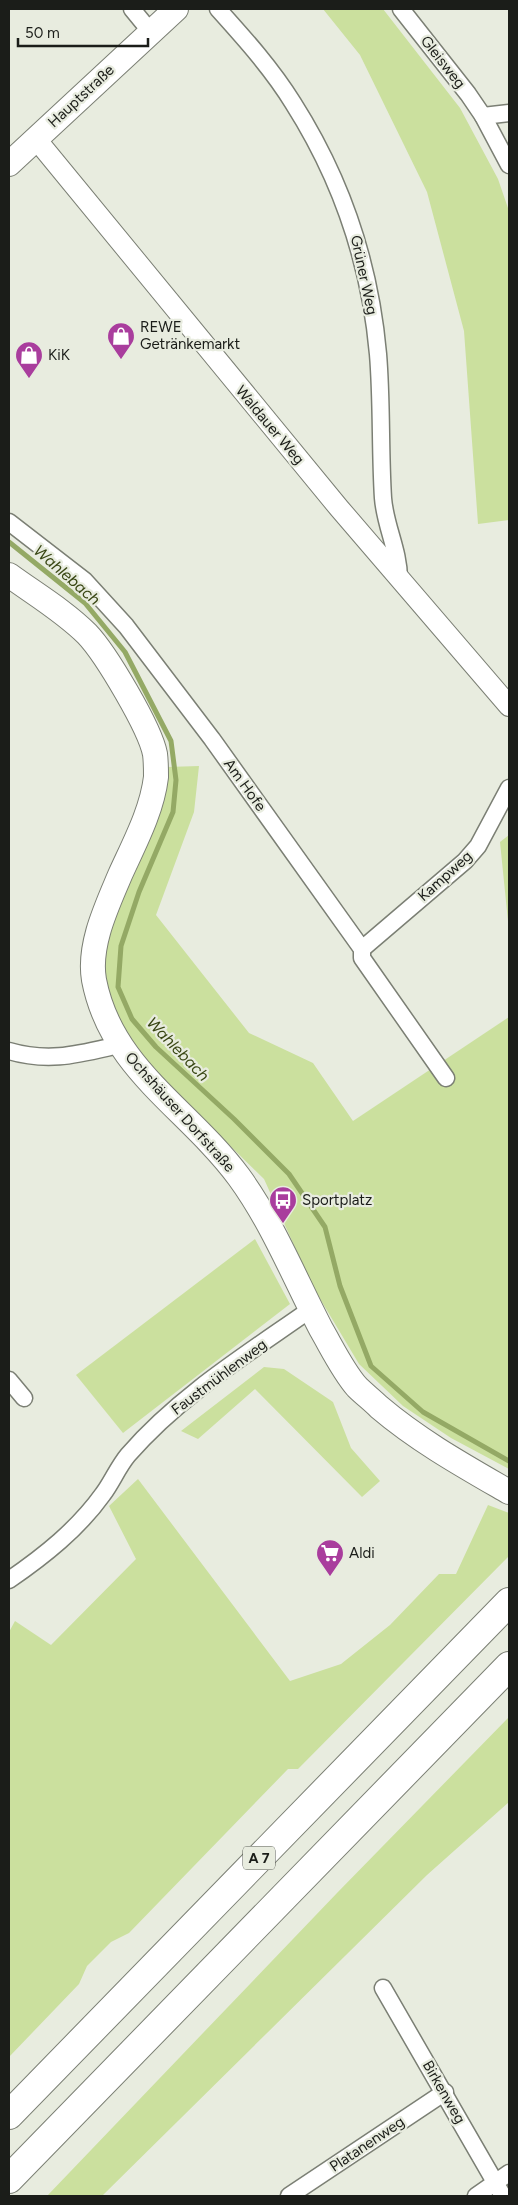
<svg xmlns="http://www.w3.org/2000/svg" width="518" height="2205" font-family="Figtree,sans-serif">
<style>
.green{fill:#cbe09e}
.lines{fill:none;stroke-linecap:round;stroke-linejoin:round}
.stream{stroke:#94a965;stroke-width:5}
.minor-casing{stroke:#7b7f74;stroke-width:19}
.tertiary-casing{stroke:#7b7f74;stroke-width:22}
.secondary-casing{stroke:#7b7f74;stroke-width:26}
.motorway-casing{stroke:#7b7f74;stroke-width:30}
.minor{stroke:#fff;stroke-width:16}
.tertiary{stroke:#fff;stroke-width:20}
.secondary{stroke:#fff;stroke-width:24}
.motorway{stroke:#fff;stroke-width:28}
.labels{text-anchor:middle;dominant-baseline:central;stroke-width:4.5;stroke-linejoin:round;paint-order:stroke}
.shield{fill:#e8ecdf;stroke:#585b54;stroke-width:1}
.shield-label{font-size:14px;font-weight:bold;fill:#1b1d19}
.street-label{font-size:15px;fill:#1b1d19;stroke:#e8ecdf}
.poi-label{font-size:15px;fill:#1b1d19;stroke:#e8ecdf;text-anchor:start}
.water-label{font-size:16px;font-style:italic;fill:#394714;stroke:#e8ecdf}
</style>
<rect width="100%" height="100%" fill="#e8ecdf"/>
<g class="green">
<polygon points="323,9 383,9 460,108 498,179 509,211 509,520 478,524 464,331 427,192 360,55"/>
<polygon points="199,766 194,812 156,915 249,1033 313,1063 353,1121 509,1017 509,1469 451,1438 403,1406 359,1364 313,1287 264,1179 159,1076 130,1042 107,1004 104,969 106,929 167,767"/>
<polygon points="509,835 509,931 500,842"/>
<polygon points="255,1239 290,1304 123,1433 76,1375"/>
<polygon points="264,1367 284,1369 333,1402 351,1448 380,1481 362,1497 255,1389 198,1439 181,1431"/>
<polygon points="138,1479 290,1681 341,1664 390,1625 439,1574 456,1574 488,1505 509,1513 509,1556 298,1769 288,1769 129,1933 111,1942 87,1966 79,1984 9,2057 9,1632 15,1621 51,1645 136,1559 109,1506"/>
<polygon points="509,1717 509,1802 427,1875 102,2196 47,2196 337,1893"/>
</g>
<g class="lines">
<polyline class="stream" points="9,542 85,603 125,652 171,741 176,780 173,812 139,892 121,946 118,987 132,1019 156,1047 234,1119 289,1174 325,1227 340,1286 371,1366 423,1412 509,1461"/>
<g class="minor-casing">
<g id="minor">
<polyline points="132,9 150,31"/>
<path d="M218 9C245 39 272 69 293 103 342 180 370 264 378 354 382 402 380 450 383 498 385 526 399 550 399 579"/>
<polyline points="401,9 468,94 483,116 509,165"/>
<polyline points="483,116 509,113"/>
<polyline points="9,522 84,580 126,626 212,739 362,949 362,958 446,1078"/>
<polyline points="362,949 465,861 478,846 509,788"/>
<path d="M9 1051C50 1063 79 1054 119 1045"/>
<polyline points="9,1380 24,1398"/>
<path d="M9 1580C44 1556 78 1529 103 1494 112 1482 118 1467 128 1455 179 1396 247 1354 311 1309"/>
<polyline points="383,1988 503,2196"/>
<polyline points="289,2196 445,2092"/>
<polyline points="476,2196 509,2173"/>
</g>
</g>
<g class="tertiary-casing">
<polyline id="tertiary" points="36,139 339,508 509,706"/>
</g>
<g class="secondary-casing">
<g id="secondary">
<polyline points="9,164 176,9"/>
<path d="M9 575C35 594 64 611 87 634 106 654 150 728 155 754 156 761 156 770 156 777 152 811 134 844 120 875 107 906 88 945 94 980 111 1069 188 1108 239 1177 272 1222 295 1279 321 1329 332 1348 343 1371 357 1387 364 1394 372 1400 379 1407 419 1441 464 1466 509 1492"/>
</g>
</g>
<g class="motorway-casing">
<g id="motorway">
<polyline points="9,2115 509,1602"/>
<polyline points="9,2179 509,1666"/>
</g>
</g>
<use href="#minor" class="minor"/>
<use href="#tertiary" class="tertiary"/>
<use href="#secondary" class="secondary"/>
<use href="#motorway" class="motorway"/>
</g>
<defs>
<g id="shop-pin" transform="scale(1.4375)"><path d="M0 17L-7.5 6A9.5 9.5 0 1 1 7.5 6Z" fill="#a93d9d" stroke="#e8ecdf"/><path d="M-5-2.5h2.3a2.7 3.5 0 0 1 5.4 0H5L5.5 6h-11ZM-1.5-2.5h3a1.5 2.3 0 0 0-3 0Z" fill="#fff"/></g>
<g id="bus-pin" transform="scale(1.4375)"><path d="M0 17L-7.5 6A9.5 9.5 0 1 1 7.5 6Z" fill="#a93d9d" stroke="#e8ecdf"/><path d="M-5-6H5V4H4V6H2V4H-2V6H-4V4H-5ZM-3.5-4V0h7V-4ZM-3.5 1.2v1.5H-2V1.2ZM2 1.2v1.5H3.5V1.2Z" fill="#fff"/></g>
<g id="supermarket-pin" transform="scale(1.4375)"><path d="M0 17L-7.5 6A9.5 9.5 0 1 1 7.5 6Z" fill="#a93d9d" stroke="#e8ecdf"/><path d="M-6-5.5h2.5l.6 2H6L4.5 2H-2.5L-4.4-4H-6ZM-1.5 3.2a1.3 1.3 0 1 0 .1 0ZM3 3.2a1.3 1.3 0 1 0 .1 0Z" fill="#fff"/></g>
</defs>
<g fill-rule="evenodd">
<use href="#shop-pin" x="121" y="336"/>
<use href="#shop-pin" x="29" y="355"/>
<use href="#bus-pin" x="283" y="1200"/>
<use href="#supermarket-pin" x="330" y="1553"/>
</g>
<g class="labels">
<rect class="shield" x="243" y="1846.5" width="32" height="23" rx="4"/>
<g class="shield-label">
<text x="259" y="1858">A 7</text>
</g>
<g class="street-label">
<text transform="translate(443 62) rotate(52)">Gleisweg</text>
<text transform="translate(81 96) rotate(-43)">Hauptstraße</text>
<text transform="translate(364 275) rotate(78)">Grüner Weg</text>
<text transform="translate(270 425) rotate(50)">Waldauer Weg</text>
<text transform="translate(245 785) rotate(54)">Am Hofe</text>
<text transform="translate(445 876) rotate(-42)">Kampweg</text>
<text transform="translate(180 1112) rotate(48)">Ochshäuser Dorfstraße</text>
<text transform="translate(219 1377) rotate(-37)">Faustmühlenweg</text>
<text transform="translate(444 2092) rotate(60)">Birkenweg</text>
<text transform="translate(367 2144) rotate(-34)">Platanenweg</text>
</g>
<g class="poi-label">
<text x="140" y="327">REWE<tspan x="140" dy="17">Getränkemarkt</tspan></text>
<text x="48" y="355">KiK</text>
<text x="302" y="1200">Sportplatz</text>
<text x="349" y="1553">Aldi</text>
</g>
<g class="water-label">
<text transform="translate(67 575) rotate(41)">Wahlebach</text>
<text transform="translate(178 1049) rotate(46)">Wahlebach</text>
</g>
</g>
<rect width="518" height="2205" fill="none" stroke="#1b1d19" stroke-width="20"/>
<path d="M18 38v8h130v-8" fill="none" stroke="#1b1d19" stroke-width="2.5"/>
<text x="25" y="38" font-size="15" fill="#1b1d19" stroke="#e8ecdf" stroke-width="4" paint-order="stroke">50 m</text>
</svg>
